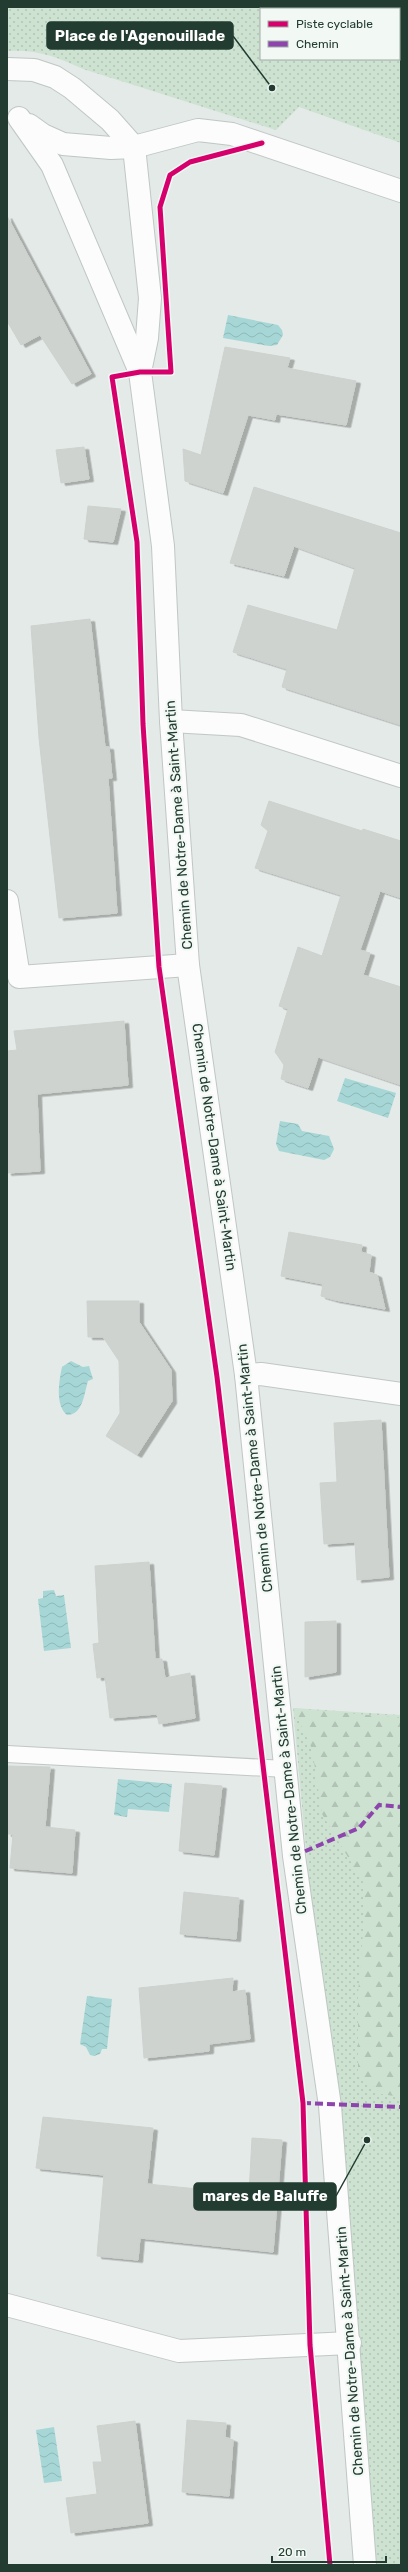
<svg xmlns="http://www.w3.org/2000/svg" width="408" height="2572" font-family="Rubik,sans-serif">
<style>
.green{fill:url(#green-dots)}
.forest{fill:url(#forest-firs)}
.water{fill:url(#water-waves)}
.building{fill:#ced3d0;stroke:#cdd2cf;filter:url(#shadow)}
.lines{fill:none;stroke-linecap:round;stroke-linejoin:round}
.lane-casing{stroke:#c1c7c4;stroke-width:18}
.street-casing{stroke:#c1c7c4;stroke-width:24}
.secondary-casing{stroke:#bfc7c4;stroke-width:24}
.lane{stroke:#fbfcfb;stroke-width:16}
.street{stroke:#fbfcfb;stroke-width:22}
.secondary{stroke:#fbfcfb;stroke-width:22}
.quiet{stroke:#8e44ad;stroke-width:4;stroke-dasharray:8 4;stroke-linecap:butt}
.cycleway-casing{stroke:#f2f8f4;stroke-width:8}
.cycleway{stroke:#d6006c;stroke-width:5}
.labels{text-anchor:middle;dominant-baseline:central;stroke-width:4;stroke-linejoin:round;paint-order:stroke}
.street-label{font-size:14px;fill:#223c31;stroke:#f2f8f4}
.leader{fill:none;stroke:#223c31;stroke-width:1.5}
.callout-dot{fill:#223c31;stroke:#f2f8f4;stroke-width:1.5}
.callout{fill:#223c31;stroke:#223c31;stroke-width:1.5}
.callout-label{font-size:15px;text-anchor:middle;font-weight:bold;fill:#fff}
</style>
<defs>
<pattern id="green-dots" width="8" height="8" patternUnits="userSpaceOnUse"><rect width="8" height="8" fill="#cde2d1"/><path d="M2 2h.1M6 6h.1" fill="none" stroke="#b0c3b4" stroke-width="1.8" stroke-linecap="round"/></pattern>
<pattern id="forest-firs" width="22" height="20" patternUnits="userSpaceOnUse"><rect width="22" height="20" fill="#cde2d1"/><path d="M5 1l3.5 6h-7zM16 11l3.5 6h-7z" fill="#b0c3b4"/></pattern>
<pattern id="water-waves" width="16" height="10" patternUnits="userSpaceOnUse"><rect width="16" height="10" fill="#a6d7d6"/><path d="M0 5q4-4 8 0t8 0" fill="none" stroke="#8fb9b8"/></pattern>
<filter id="shadow"><feDropShadow dx="4.5" dy="2.5" stdDeviation="0" flood-color="#0004"/></filter>
</defs>
<rect width="100%" height="100%" fill="#e4eae7"/>
<g class="green">
<path d="M7 7H380L381 9H261V59H399V37L401 40V143L299 107 276 130 83 69C58 57 36 49 7 51Z"/>
<polygon points="293,1708 401,1715 401,2565 372,2565"/>
</g>
<polygon class="forest" points="293,1708 401,1718 401,2097 381,2094 358,2072 358,1994 364,1919 363,1882 322,1814 312,1749"/>
<g class="water">
<polygon points="228,315 278,325 282,330 283,335 277,345 269,346 223,338"/>
<polygon points="345,1078 396,1093 388,1118 337,1101"/>
<polygon points="280,1121 298,1124 302,1131 329,1136 334,1149 330,1157 324,1160 279,1151 276,1144"/>
<path d="M71 1361 83 1367 89 1366 93 1379 88 1381C84 1394 83 1415 67 1415 55 1405 59 1381 62 1367Z"/>
<polygon points="54,1590 56,1596 64,1595 71,1648 44,1651 38,1599 43,1598 43,1591"/>
<polygon points="118,1779 172,1784 169,1812 128,1809 127,1817 114,1815"/>
<polygon points="87,1996 112,1999 107,2049 102,2049 100,2054 94,2056 90,2055 86,2047 80,2044"/>
<polygon points="54,2427 62,2481 44,2483 36,2430"/>
</g>
<g class="building">
<polygon points="7,216 91,374 72,384 40,335 21,345 7,321"/>
<polygon points="225,347 290,358 287,368 356,381 346,425 276,414 275,420 248,415 223,493 185,481 183,449 201,455"/>
<polygon points="84,447 89,479 61,483 56,450"/>
<polygon points="254,487 401,533 401,725 282,687 287,669 233,652 248,605 337,630 355,568 294,546 284,576 230,563"/>
<polygon points="88,506 121,509 113,542 84,539"/>
<polygon points="90,619 105,747 109,747 112,778 108,778 117,913 59,918 39,738 31,626"/>
<polygon points="269,801 362,831 363,829 401,841 401,898 380,891 360,950 370,953 363,975 401,987 401,1085 318,1057 308,1088 281,1079 284,1065 275,1052 288,1009 279,1006 298,947 322,956 341,895 255,868 268,831 261,825"/>
<polygon points="124,1021 128,1085 37,1094 40,1171 7,1173 7,1051 17,1050 14,1031"/>
<polygon points="289,1232 362,1245 361,1252 371,1255 369,1272 377,1275 385,1309 335,1300 321,1296 323,1284 281,1276"/>
<polygon points="87,1301 139,1301 139,1322 171,1370 172,1401 137,1455 106,1436 120,1413 119,1361 103,1337 88,1337"/>
<polygon points="381,1420 389,1577 357,1580 355,1542 324,1544 320,1483 337,1482 334,1423"/>
<polygon points="149,1562 155,1659 162,1659 165,1678 190,1673 195,1718 159,1724 157,1714 110,1718 105,1677 97,1678 93,1644 99,1643 95,1566"/>
<polygon points="336,1621 336,1672 305,1677 305,1622"/>
<polygon points="7,1766 50,1767 45,1827 75,1830 72,1873 10,1868 13,1834 7,1834"/>
<polygon points="185,1783 222,1786 214,1855 179,1851"/>
<polygon points="184,1892 239,1898 236,1939 180,1934"/>
<polygon points="233,1978 232,1992 245,1990 250,2039 209,2044 209,2051 144,2058 139,1988"/>
<polygon points="43,2117 153,2128 147,2184 249,2194 252,2138 282,2140 273,2252 140,2238 138,2260 97,2256 104,2175 36,2168"/>
<polygon points="187,2420 226,2423 225,2437 233,2440 229,2496 182,2492"/>
<polygon points="135,2421 148,2523 71,2533 66,2498 97,2494 93,2462 102,2462 97,2426"/>
</g>
<g class="lines">
<g class="lane-casing">
<polyline id="lane" points="7,1754 286,1769"/>
</g>
<g class="street-casing">
<g id="street">
<polyline points="171,721 241,725 401,776"/>
<polyline points="7,901 19,977 188,965"/>
<polyline points="246,1375 261,1374 401,1394"/>
<polyline points="7,2305 179,2351 350,2343"/>
</g>
</g>
<g class="secondary-casing">
<g id="secondary">
<polyline points="7,69 34,70 55,77 72,88 110,120 134,147 150,298 147,338 140,372"/>
<polyline points="19,118 52,165 140,372 163,546 171,721 188,965 246,1375 294,1856 330,2106 365,2565"/>
<polyline points="29,125 43,135 63,144 111,148 134,147 198,130 232,134 401,191"/>
</g>
</g>
<use href="#lane" class="lane"/>
<use href="#street" class="street"/>
<use href="#secondary" class="secondary"/>
<g class="quiet">
<polyline points="294,1856 359,1828 379,1805 401,1807"/>
<polyline points="303,2103 401,2107"/>
</g>
<g class="cycleway-casing">
<polyline id="cycleway" points="262,143 190,162 170,175 160,207 171,372 140,372 112,377 137,542 143,724 159,967 217,1377 303,2103 310,2345 330,2565"/>
</g>
<use href="#cycleway" class="cycleway"/>
</g>
<g class="labels">
<g class="street-label">
<text transform="translate(179 825) rotate(-94)">Chemin de Notre-Dame à Saint-Martin</text>
<text transform="translate(214 1147) rotate(82)">Chemin de Notre-Dame à Saint-Martin</text>
<text transform="translate(255 1468) rotate(-96)">Chemin de Notre-Dame à Saint-Martin</text>
<text transform="translate(289 1790) rotate(-96)">Chemin de Notre-Dame à Saint-Martin</text>
<text transform="translate(350 2351) rotate(-94)">Chemin de Notre-Dame à Saint-Martin</text>
</g>
</g>
<path class="leader" d="M272 88L233 36M367 2140L336 2196"/>
<g class="callout-dot">
<circle cx="272" cy="88" r="4"/>
<circle cx="367" cy="2140" r="4"/>
</g>
<g class="callout">
<rect x="47" y="22" width="186" height="27" rx="4"/>
<rect x="194" y="2183" width="142" height="27" rx="4"/>
</g>
<g class="callout-label">
<text x="140" y="41">Place de l'Agenouillade</text>
<text x="265" y="2201">mares de Baluffe</text>
</g>
<rect width="408" height="2572" fill="none" stroke="#223c31" stroke-width="16"/>
<rect x="260" y="8" width="140" height="52" fill="#f2f8f4" stroke="#9fada6"/>
<rect x="268" y="21" width="20" height="6" fill="#d6006c" stroke="#9fada6"/>
<text x="296" y="28" font-size="12" fill="#223c31">Piste cyclable</text>
<rect x="268" y="41" width="20" height="6" fill="#8e44ad" stroke="#9fada6"/>
<text x="296" y="48" font-size="12" fill="#223c31">Chemin</text>
<path d="M272 2556v6h114v-6" fill="none" stroke="#223c31" stroke-width="2"/>
<text x="278" y="2556" font-size="12" fill="#223c31" stroke="#f2f8f4" stroke-width="3" paint-order="stroke">20 m</text>
</svg>
